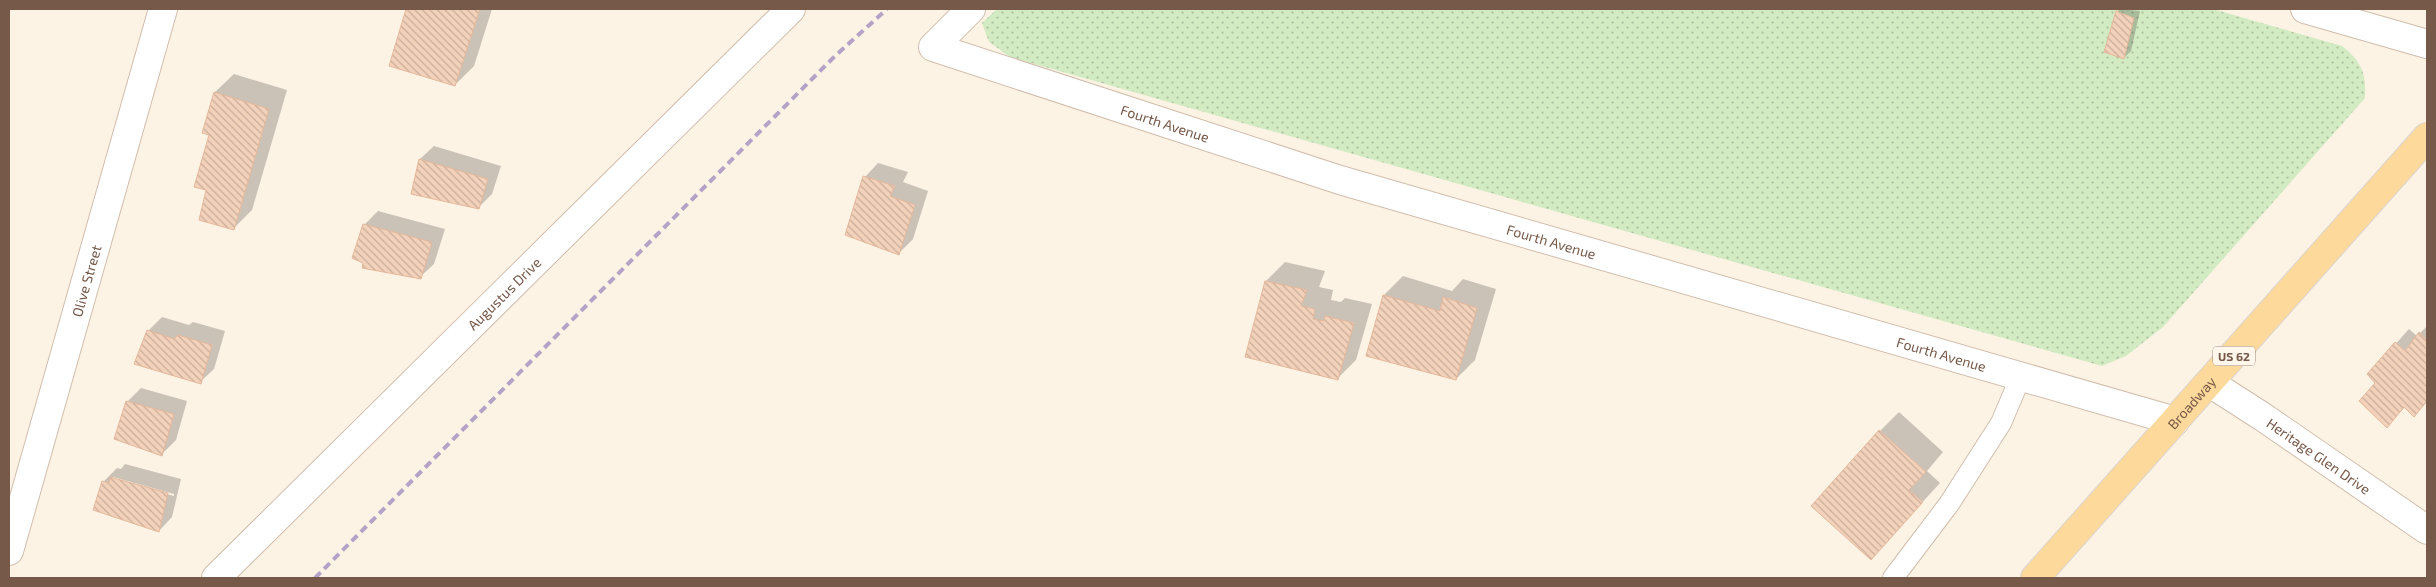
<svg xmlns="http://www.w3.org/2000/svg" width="2436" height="587" font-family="'Exo 2',sans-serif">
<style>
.grass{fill:url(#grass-dots)}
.shadow{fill:#0003;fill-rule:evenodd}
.building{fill:url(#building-back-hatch);stroke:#e6b89b}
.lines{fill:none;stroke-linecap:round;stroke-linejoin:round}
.lane-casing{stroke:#d1bdad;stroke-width:22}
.street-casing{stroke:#d1bdad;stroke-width:30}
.primary-casing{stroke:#dbd4d0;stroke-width:30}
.lane{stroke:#fff;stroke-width:20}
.street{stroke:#fff;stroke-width:28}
.primary{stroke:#fdd99b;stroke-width:28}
.rail{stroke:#b6a2c7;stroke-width:4;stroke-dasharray:8 5;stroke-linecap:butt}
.labels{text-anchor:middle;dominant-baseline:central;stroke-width:5;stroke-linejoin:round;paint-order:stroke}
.shield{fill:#fff7eb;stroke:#9f887a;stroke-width:1}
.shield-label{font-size:12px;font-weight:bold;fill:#765949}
.street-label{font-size:14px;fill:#765949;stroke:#fff7eb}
</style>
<defs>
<pattern id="grass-dots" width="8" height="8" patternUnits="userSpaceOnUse" patternTransform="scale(1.25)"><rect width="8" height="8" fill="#d2ebc2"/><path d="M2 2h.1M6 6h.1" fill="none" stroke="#afc1a0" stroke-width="1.8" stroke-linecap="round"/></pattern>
<pattern id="building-back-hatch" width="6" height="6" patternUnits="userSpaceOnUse" patternTransform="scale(1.25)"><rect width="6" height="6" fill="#f3d2bb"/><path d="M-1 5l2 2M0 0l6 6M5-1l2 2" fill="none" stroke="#c9ad9a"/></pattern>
</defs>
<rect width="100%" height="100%" fill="#fdf3e4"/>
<path class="grass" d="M997 9H2213L2342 46C2362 62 2366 73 2365 98L2163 327 2126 356 2102 366 1010 57 989 42 982 23Z"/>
<g class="shadow">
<polygon points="407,9 492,9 474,66 455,85 390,66"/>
<polygon points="2120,9 2140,11 2131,51 2124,58 2117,12"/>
<polygon points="234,74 287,90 252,210 233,229 207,189 215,92"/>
<polygon points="434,146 501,166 492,194 478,208 413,193 420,159"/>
<polygon points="878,163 908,172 903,182 928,191 913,239 899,253 865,177"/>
<polygon points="378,211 445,229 434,264 420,277 365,262 364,225"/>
<polygon points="1285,262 1325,271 1319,287 1333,290 1331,300 1341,302 1345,298 1372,304 1356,360 1337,379 1247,356 1266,281"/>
<polygon points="1403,276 1452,291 1463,279 1496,289 1475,360 1456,379 1384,295"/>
<polygon points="162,317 189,325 193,322 225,331 214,369 200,382 148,331"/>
<polygon points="2427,326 2427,402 2414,415 2405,407 2387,426 2377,383 2369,374 2409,329 2417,336"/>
<polygon points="141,388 187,401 176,440 162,454 127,402"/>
<polygon points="1899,412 1943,452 1927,471 1940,483 1871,558 1880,431"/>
<path d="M125 464 181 479 172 517 159 531 103 482 117 468 121 469ZM113 477 174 494V496L111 479Z"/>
</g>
<g class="building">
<polygon points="406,9 480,9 455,86 389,66"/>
<polygon points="2116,11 2134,18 2124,59 2104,52"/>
<polygon points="214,92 269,109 234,230 199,220 206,190 194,187 209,135 202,133"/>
<polygon points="419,159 488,179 479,209 411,194"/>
<polygon points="863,176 895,186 890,196 915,205 899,255 845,235"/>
<polygon points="363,224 432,242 421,279 362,268 363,263 352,258"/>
<polygon points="1265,281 1307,290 1301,306 1315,309 1313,319 1324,321 1325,316 1354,323 1338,380 1245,357"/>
<polygon points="1383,295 1440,311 1443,297 1477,308 1456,380 1366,356"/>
<polygon points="147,330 174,339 178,335 212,345 201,384 134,364"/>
<polygon points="2419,332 2427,340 2427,401 2414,417 2404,407 2387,428 2359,401 2375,383 2367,374 2395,342 2405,351"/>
<polygon points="126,401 174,414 162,456 114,439"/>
<polygon points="1879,430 1926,472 1909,490 1923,502 1871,560 1811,506"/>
<polygon points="110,477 168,493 159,532 93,510 102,481 109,483"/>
</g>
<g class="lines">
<g class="lane-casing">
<polyline id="lane" points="1893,578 1949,504 2001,423 2021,376"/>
</g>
<g class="street-casing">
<g id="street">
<path id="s1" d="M971 9 933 47 1340 180 2175 421"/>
<polyline points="2305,9 2427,44"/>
<path id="s2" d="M2210 383 2263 417 2427 530"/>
<path id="s3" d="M9 551 163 9"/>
<path id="s4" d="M216 578 791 9"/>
</g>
</g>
<g class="primary-casing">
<g id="primary">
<path id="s5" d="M2035 578 2427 137"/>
</g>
</g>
<use href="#lane" class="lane"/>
<use href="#street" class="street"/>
<use href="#primary" class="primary"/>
<polyline class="rail" points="315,578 835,56 887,9"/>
</g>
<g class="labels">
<rect class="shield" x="2213" y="346.5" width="42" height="19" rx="4"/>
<g class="shield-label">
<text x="2234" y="356">US 62</text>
</g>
<g class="street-label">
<text stroke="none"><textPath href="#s1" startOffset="298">Fourth Avenue</textPath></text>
<text stroke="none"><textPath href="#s1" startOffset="702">Fourth Avenue</textPath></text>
<text stroke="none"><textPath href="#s3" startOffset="281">Olive Street</textPath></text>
<text stroke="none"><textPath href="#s4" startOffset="405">Augustus Drive</textPath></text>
<text stroke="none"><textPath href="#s1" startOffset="1108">Fourth Avenue</textPath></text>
<text stroke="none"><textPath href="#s5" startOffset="235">Broadway</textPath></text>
<text stroke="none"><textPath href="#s2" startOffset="131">Heritage Glen Drive</textPath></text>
</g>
</g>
<rect width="2436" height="587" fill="none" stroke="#765949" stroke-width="20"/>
</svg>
